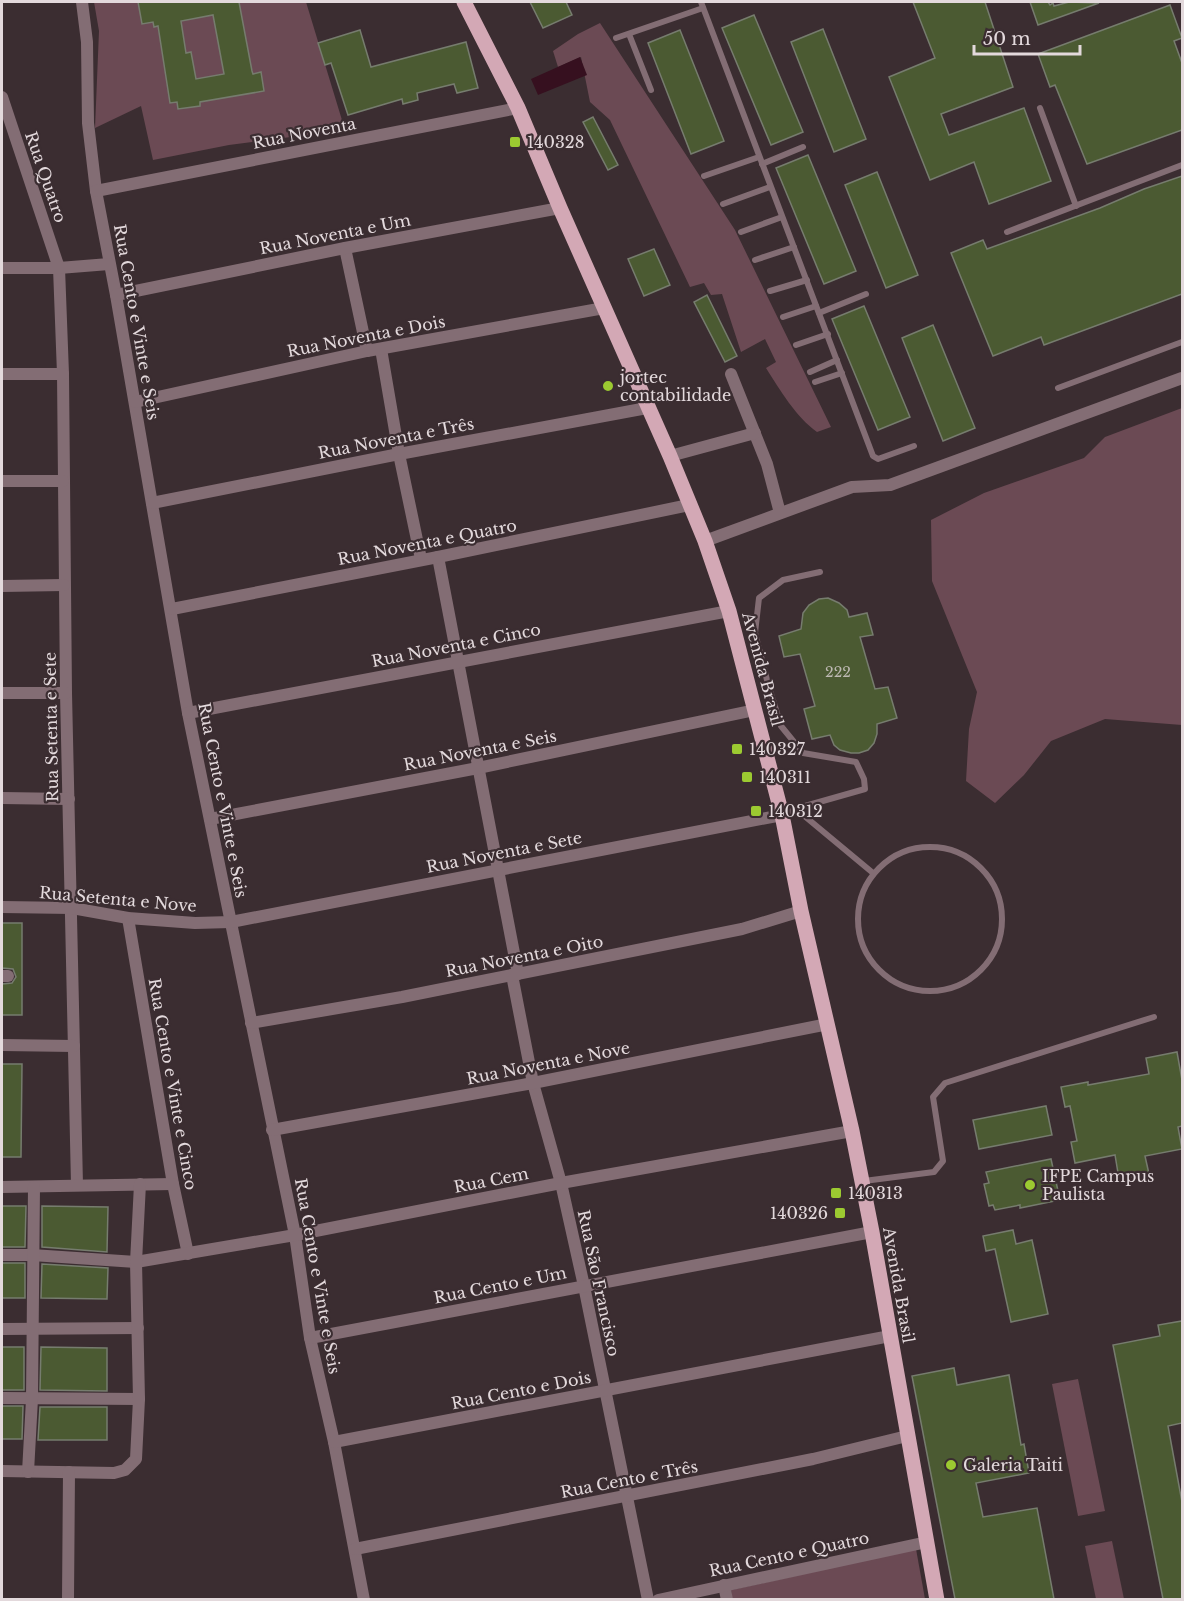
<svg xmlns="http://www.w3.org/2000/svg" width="1184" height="1601" font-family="'Libre Baskerville',serif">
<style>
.green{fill:#6b4a54}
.water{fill:#36101f}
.building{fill:#4b5a32;stroke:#767c6e;stroke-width:1.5;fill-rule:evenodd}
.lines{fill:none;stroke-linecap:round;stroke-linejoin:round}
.service{stroke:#836d74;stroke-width:6}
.minor{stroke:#836d74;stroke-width:12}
.primary{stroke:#d3a8b5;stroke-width:15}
.poi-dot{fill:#9cca31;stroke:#3b2d31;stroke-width:2}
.labels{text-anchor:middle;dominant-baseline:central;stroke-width:4.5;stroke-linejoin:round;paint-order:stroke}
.number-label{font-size:14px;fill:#bdb9b2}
.street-label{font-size:16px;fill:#e3d9dc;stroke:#3b2d31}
.poi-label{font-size:16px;fill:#e3d9dc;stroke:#3b2d31;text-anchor:start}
</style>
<rect width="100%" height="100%" fill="#3b2d31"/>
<g class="green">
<polygon points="94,2 306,2 345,130 229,145 153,160 141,106 95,128 99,31"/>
<path d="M600 23 735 230 831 427 817 432C796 417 780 390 766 368L776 362 765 339 741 352 722 294 711 295 704 283 690 287 610 120 590 102 581 57 558 67 553 51 578 34Z"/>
<polygon points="1182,408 1182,725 1105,719 1051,741 1024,775 995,803 966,781 969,729 977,692 932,581 931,520 984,493 1084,458 1105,437"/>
<polygon points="1078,1379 1105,1511 1078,1516 1052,1384"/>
<polygon points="1112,1541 1124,1599 1096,1599 1085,1546"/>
<polygon points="916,1549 925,1599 732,1599 731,1590"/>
</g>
<polygon class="water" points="580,57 587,75 538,95 531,79"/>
<g class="building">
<path d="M138 2H239L252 71 253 74 261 72 264 91 200 102V106L178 109 177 102 170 103 158 26 154 27 153 22 142 24ZM213 15 224 74 196 79 191 52 186 53 181 21Z"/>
<polygon points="530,2 566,2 572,15 543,28"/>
<polygon points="913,2 985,2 1013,87 941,114 949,135 1024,108 1051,181 989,204 974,162 930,180 889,77 935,58"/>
<polygon points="1030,2 1048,2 1050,5 1053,3 1054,6 1069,2 1099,3 1038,25"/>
<polygon points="1170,5 1182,38 1174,41 1182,63 1182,130 1087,164 1055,85 1050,87 1038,54"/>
<polygon points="754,15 803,132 771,145 722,28"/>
<polygon points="823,29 866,139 834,152 791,42"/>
<polygon points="360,30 371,67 466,42 478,88 457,93 454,84 417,93 418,100 403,104 402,99 348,115 331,63 325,65 318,43"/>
<polygon points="680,30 724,141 691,154 648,43"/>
<polygon points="593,117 618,165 608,170 583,122"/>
<polygon points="808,155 856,271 824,284 776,168"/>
<polygon points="877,172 918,275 886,288 845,185"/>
<polygon points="1182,176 1182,294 1044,345 1041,337 993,356 951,253 983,240 987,249 1100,208 1144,189"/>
<polygon points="654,249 670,285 644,296 628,259"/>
<polygon points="707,295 737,356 725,362 694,302"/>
<polygon points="864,306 910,417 878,430 832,319"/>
<polygon points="933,325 975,428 943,441 902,338"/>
<polygon points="828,598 839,603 847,610 849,617 867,613 873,635 860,637 875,689 888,687 897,718 877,724 877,734 874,743 868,750 859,753 851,753 840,750 834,745 830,735 812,739 804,709 815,706 800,654 784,657 779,636 801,629 803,613 809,605 819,599"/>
<polygon points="2,923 22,923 22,1015 2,1015 2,984 12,983 16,977 13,969 2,968"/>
<polygon points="1177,1052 1182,1080 1182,1126 1178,1127 1182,1149 1145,1156 1149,1174 1119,1179 1115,1155 1075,1163 1071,1142 1077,1141 1070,1106 1065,1107 1061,1087 1088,1082 1088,1085 1149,1074 1146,1058"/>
<polygon points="2,1064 22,1064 21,1157 2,1157"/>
<polygon points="1046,1106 1052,1135 979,1149 973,1120"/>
<polygon points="1051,1159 1060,1200 1020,1208 1020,1205 995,1210 993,1205 989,1206 984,1184 989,1183 986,1172"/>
<polygon points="2,1206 26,1206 25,1247 2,1247"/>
<polygon points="42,1206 108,1207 107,1252 42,1247"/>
<polygon points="1013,1230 1016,1244 1032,1240 1048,1314 1011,1322 995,1249 986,1251 983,1236"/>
<rect x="2" y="1263" width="23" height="35"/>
<polygon points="42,1264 108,1268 107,1299 41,1298"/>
<polygon points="1182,1321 1182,1423 1168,1426 1182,1502 1182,1599 1163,1599 1113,1345 1160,1336 1158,1325"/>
<rect x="2" y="1347" width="22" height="43"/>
<polygon points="41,1347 107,1348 107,1391 40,1390"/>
<polygon points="954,1368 957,1385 1009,1375 1021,1445 1024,1444 1029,1473 976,1483 983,1517 1037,1508 1054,1599 955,1599 912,1376"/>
<polygon points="2,1406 23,1406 22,1439 2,1439"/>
<polygon points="40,1407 107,1407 107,1440 38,1440"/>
</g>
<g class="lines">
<g class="service">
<polyline points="701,2 873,456 878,459 914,446"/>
<polyline points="629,34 651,90"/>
<polyline points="616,38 703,8"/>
<polyline points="1040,108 1076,206"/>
<polyline points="762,164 803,147"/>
<polyline points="704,176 759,157"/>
<polyline points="723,204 770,187"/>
<polyline points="741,232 782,217"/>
<polyline points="1007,232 1182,165"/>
<polyline points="755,260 794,247"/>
<polyline points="770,291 807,280"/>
<polyline points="819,313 866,294"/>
<polyline points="783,317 816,306"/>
<polyline points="796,345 828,334"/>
<polyline points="810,372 837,360"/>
<polyline points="815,382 842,373"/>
<polyline points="1058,388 1182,342"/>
<polyline points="796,809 873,873"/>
<polyline points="782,815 805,806 865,789 864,779 856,762 803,753 781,726 768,684 755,633 759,598 783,580 820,572"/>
<circle cx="930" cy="919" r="72"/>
<polyline points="864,1181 934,1172 943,1161 933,1097 945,1083 1154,1017"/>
</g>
<g class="minor">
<polyline points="82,2 87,42 88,123 96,191 116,295 188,713 295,1235 310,1338 334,1442 364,1600"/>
<polyline points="2,97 59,268 63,374 66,693 77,1185"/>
<polyline points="96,191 518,108"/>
<polyline points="345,248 367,351"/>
<polyline points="2,268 59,268 109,264"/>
<polyline points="116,295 345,248 560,208"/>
<polyline points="381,349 399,454 421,559"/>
<polyline points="2,374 63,374"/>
<polyline points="731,374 767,464 780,513"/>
<polyline points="135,402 367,351 604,308"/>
<polyline points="670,456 755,433"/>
<polyline points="2,481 63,481"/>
<polyline points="152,503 399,454 647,408"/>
<polyline points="705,541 852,487 890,485 1182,378"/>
<polyline points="438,557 518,974"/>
<polyline points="2,586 64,585"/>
<polyline points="172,609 438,557 689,505"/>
<polyline points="2,693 66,693"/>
<polyline points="188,713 729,611"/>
<polyline points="2,798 69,799"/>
<polyline points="210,819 478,768 755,710"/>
<polyline points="2,907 72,908 128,918 195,923 231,922 782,815"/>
<polyline points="128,918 173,1184 188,1254"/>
<polyline points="512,975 533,1083 561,1183 584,1286 648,1600"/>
<polyline points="2,976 8,976"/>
<polyline points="251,1023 402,997 742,929 801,911"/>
<polyline points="2,1045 74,1046"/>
<polyline points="272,1130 533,1083 828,1024"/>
<polyline points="2,1187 173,1184"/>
<polyline points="2,1255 32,1255 136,1262 295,1235 561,1183 852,1131"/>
<polyline points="2,1329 138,1328"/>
<polyline points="310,1338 872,1232"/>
<polyline points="2,1398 139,1399"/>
<polyline points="334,1442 890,1336"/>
<polyline points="2,1471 114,1473 125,1470 136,1459 139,1399 136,1262 140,1184"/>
<polyline points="28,1472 32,1399 34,1187"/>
<polyline points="355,1549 813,1459 907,1436"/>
<polyline points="724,1585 727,1600"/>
<polyline points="68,1600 69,1472"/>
<polyline points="658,1600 927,1542"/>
</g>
<polyline class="primary" points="464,2 518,108 560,208 670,456 705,541 729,611 782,815 801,911 852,1131 872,1232 937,1600"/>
</g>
<g class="poi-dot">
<rect x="509" y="136" width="12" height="12" rx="3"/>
<circle cx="608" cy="386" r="6"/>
<rect x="731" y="743" width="12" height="12" rx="3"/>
<rect x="741" y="771" width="12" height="12" rx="3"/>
<rect x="750" y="805" width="12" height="12" rx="3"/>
<circle cx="1030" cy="1185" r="6"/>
<rect x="830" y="1187" width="12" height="12" rx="3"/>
<rect x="834" y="1207" width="12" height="12" rx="3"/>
<circle cx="951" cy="1465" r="6"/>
</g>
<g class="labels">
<g class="number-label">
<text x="838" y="672">222</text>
</g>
<g class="street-label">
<text transform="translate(304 133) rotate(-11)">Rua Noventa</text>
<text transform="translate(46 177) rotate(71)">Rua Quatro</text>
<text transform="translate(335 234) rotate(-11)">Rua Noventa e Um</text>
<text transform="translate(137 322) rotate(80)">Rua Cento e Vinte e Seis</text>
<text transform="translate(366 336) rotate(-11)">Rua Noventa e Dois</text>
<text transform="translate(396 438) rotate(-11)">Rua Noventa e Três</text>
<text transform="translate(427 542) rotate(-11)">Rua Noventa e Quatro</text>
<text transform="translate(456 645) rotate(-11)">Rua Noventa e Cinco</text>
<text transform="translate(763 669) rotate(75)">Avenida Brasil</text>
<text transform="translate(51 727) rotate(-91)">Rua Setenta e Sete</text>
<text transform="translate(480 750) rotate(-11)">Rua Noventa e Seis</text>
<text transform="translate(223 800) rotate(79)">Rua Cento e Vinte e Seis</text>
<text transform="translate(504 852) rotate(-11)">Rua Noventa e Sete</text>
<text transform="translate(118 899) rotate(5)">Rua Setenta e Nove</text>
<text transform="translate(524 956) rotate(-11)">Rua Noventa e Oito</text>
<text transform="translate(548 1063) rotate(-11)">Rua Noventa e Nove</text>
<text transform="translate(173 1084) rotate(80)">Rua Cento e Vinte e Cinco</text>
<text transform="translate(491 1180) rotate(-11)">Rua Cem</text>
<text transform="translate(318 1276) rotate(80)">Rua Cento e Vinte e Seis</text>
<text transform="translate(599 1283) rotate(78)">Rua São Francisco</text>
<text transform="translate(500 1285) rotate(-11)">Rua Cento e Um</text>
<text transform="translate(899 1285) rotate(80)">Avenida Brasil</text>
<text transform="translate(521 1390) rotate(-11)">Rua Cento e Dois</text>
<text transform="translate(629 1479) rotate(-11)">Rua Cento e Três</text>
<text transform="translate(789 1554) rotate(-12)">Rua Cento e Quatro</text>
</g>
<g class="poi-label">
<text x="527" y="142">140328</text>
<text x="620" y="377">jortec<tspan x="620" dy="18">contabilidade</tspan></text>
<text x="749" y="749">140327</text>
<text x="759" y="777">140311</text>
<text x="768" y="811">140312</text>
<text x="1042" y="1176">IFPE Campus<tspan x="1042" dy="18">Paulista</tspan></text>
<text x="848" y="1193">140313</text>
<text x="828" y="1213" text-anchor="end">140326</text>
<text x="963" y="1465">Galeria Taiti</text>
</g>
</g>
<rect width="1184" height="1601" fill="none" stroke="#e3d9dc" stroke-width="6"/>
<path d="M974 45v9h106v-9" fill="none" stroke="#e3d9dc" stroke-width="3"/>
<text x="983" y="45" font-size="18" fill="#e3d9dc" stroke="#3b2d31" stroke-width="4.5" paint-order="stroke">50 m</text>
</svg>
